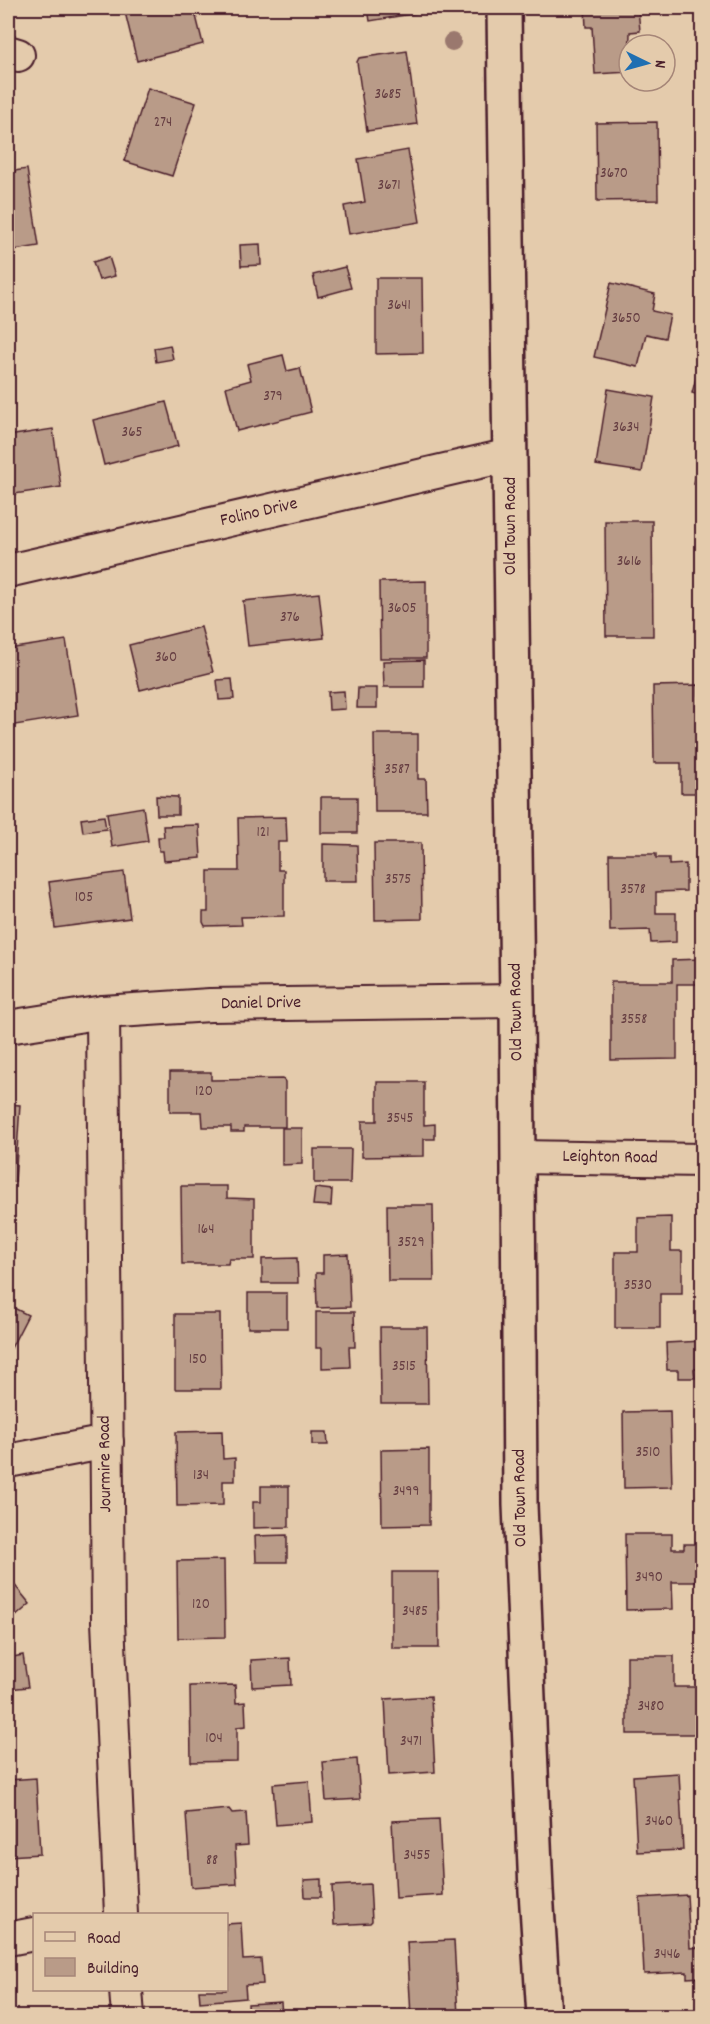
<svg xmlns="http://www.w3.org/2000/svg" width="710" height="2024" font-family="Dekko,sans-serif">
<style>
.building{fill:#b99b88;stroke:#4a1f2b;stroke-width:1.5}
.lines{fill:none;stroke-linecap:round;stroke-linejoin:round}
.minor-casing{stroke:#4a1f2b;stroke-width:36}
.secondary-casing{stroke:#4a1f2b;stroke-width:38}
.minor{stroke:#e4cbac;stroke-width:32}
.secondary{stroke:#e4cbac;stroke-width:33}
.tree{fill:#9a786e}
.labels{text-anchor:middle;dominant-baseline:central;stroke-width:4.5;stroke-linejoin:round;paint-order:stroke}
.number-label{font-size:15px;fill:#663e42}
.street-label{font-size:18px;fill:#4a1f2b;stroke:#e4cbac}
</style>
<rect width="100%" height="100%" fill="#e4cbac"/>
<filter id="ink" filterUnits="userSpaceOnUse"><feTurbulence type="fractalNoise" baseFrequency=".0167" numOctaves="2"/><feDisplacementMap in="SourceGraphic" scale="12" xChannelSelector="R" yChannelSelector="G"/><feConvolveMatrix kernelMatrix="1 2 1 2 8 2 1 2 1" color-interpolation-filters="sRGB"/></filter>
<g filter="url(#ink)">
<g class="building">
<polygon points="124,8 176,8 177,13 194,8 203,44 137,61"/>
<polygon points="368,8 417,8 418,13 370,21"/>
<polygon points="585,8 638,8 640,31 630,32 629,72 595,74 592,27 586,27"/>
<polygon points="407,51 417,124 367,131 357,62 359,58"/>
<polygon points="148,88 196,103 172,176 124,161"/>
<polygon points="657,122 658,200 597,201 596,123"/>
<polygon points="408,150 420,222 349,234 344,206 365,202 358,159"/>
<polygon points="27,169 39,246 8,251 8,172"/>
<polygon points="260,244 261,265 241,266 240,245"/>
<polygon points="109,257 115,276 99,280 93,262"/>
<polygon points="345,267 351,288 318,297 313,275"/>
<polygon points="376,278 422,278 423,353 376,354"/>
<polygon points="611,283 655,294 652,311 670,315 665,338 646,334 638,367 594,357"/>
<polygon points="170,345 173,359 156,362 154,348"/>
<polygon points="283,355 287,371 300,368 311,412 237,431 226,387 251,380 247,364"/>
<polygon points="702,356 702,396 692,393"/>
<polygon points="608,389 654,397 642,472 596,465"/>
<polygon points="166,402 178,446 104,465 93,420"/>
<polygon points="53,429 61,487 8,495 8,436"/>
<polygon points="699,451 702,451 702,485 694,484"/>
<polygon points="605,521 652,521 653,636 606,636"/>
<polygon points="426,581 426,658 380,658 379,582"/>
<polygon points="319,593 324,638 248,646 243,601"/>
<polygon points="201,627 213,672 140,690 129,645"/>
<polygon points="66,640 78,715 9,726 8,712 8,649"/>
<polygon points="424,660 424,687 384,687 383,661"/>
<polygon points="232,679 234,699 219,700 217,680"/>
<polygon points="699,685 702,793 681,793 681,763 654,763 653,686"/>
<polygon points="358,688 377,688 377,708 357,708"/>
<polygon points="344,691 345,709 329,710 328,692"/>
<polygon points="374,734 418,734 418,779 426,779 427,812 375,812"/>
<polygon points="156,796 178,797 178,815 157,815"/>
<rect x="321" y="797" width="36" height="36"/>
<polygon points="143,807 148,841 112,847 107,813"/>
<polygon points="104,816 106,829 83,832 81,819"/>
<polygon points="286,817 287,842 278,842 278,870 284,870 284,916 241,917 242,925 205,926 203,922 203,912 208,912 208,871 239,871 238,818"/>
<polygon points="199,825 201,858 164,861 163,851 159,851 158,837 164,837 163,826"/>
<polygon points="374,843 421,843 422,919 375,920"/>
<polygon points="323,844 357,845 358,881 323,881"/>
<polygon points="609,854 656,854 656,858 669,858 669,865 686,864 686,891 656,892 656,913 676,913 676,942 651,943 650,930 610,931"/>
<polygon points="124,872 130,918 55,928 49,882"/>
<polygon points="702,959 702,984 677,984 677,1059 611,1060 611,982 672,982 672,960"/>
<polygon points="170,1072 211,1072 211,1080 283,1079 285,1082 285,1127 244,1127 244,1132 231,1132 231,1127 203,1127 202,1112 170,1112"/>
<polygon points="377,1082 424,1082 424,1125 435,1124 435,1139 424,1139 424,1156 362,1157 362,1121 377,1121"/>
<polygon points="8,1104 20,1105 15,1182 8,1181"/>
<polygon points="282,1128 302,1128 302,1164 282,1165"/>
<polygon points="314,1149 351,1149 350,1183 314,1183"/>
<polygon points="181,1186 227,1186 227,1198 254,1199 254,1259 229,1259 228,1264 182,1264"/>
<polygon points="315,1188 332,1190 331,1206 313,1205"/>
<polygon points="387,1205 433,1205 434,1281 388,1281"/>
<polygon points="671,1217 671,1251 682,1251 682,1294 660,1294 660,1328 615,1328 615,1252 638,1252 638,1218"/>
<polygon points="348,1254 350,1307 317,1308 316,1273 323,1273 323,1255"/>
<polygon points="297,1258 298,1283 262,1283 262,1259"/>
<rect x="248" y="1293" width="39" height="35"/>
<polygon points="8,1305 28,1315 8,1354"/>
<polygon points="316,1312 354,1312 355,1347 349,1347 350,1367 322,1368 322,1348 316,1348"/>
<polygon points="175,1314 220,1314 221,1389 175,1389"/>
<polygon points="380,1327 427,1327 428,1404 381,1404"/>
<polygon points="702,1341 702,1369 694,1369 695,1378 678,1378 678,1370 667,1370 666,1343"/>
<polygon points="670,1411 672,1487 624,1488 623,1412"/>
<polygon points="222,1431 223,1459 235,1458 235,1481 223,1481 223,1505 177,1506 176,1432"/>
<polygon points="312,1432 327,1432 328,1445 312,1445"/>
<polygon points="429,1449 429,1525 382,1526 381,1450"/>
<polygon points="261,1486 289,1486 289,1527 253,1528 253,1502 261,1502"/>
<polygon points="625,1534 672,1534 672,1549 684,1549 684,1544 702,1544 702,1582 672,1582 673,1609 626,1610"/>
<polygon points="287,1535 287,1562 256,1562 255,1536"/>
<polygon points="224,1560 225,1637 178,1638 177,1561"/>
<polygon points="392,1572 438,1572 439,1648 392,1648"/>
<polygon points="8,1577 30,1604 8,1623"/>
<polygon points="23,1655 28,1687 8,1689 8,1658"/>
<polygon points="627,1656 674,1656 674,1687 701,1687 701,1734 627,1734"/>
<polygon points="290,1658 291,1685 252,1687 251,1660"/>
<polygon points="235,1685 236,1703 245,1702 246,1726 237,1727 237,1761 191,1762 190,1686"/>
<polygon points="431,1696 435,1772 389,1775 385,1699"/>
<polygon points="357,1759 360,1799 326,1801 323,1762"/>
<polygon points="679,1773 683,1850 637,1852 633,1776"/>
<polygon points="36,1778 40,1854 8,1856 8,1780"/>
<polygon points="309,1781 312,1822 276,1825 273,1784"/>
<polygon points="229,1809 232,1813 246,1812 248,1845 235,1846 237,1884 191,1887 186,1813"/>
<polygon points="439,1819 443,1895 396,1898 392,1821"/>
<polygon points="321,1879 321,1897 305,1897 304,1880"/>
<polygon points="370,1884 372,1921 370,1923 334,1925 332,1886"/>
<polygon points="687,1895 690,1948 702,1947 702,1977 687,1978 687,1972 644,1974 640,1898"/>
<polygon points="241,1923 243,1960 261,1959 263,1984 245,1985 246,1998 200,2002 199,1990 226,1990 226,1924"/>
<polygon points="454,1940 458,2016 411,2016 407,1942"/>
<polygon points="281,2002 282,2016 249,2016 248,2004"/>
</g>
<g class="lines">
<g class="minor-casing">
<g id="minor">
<polyline points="8,52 18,55"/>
<polyline points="8,571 510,455"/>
<polyline points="103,1012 108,1621 121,1914"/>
<polyline points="8,1027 103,1012 210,1005 517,1001"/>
<polyline points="518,1157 702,1160"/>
<polyline points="8,1461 107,1442"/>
<polyline points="8,1939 34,1934"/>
<polyline points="126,1990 128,2016"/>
</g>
</g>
<g class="secondary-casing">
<polyline id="secondary" points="504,8 517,1001 520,1505 536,1891 544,2016"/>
</g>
<use href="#minor" class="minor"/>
<use href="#secondary" class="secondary"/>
</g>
<circle class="tree" cx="452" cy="42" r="9"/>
</g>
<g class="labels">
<g class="number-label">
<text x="388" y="95">3685</text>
<text x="163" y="123">274</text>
<text x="614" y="174">3670</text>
<text x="389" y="186">3671</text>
<text x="399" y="306">3641</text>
<text x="626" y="319">3650</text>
<text x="273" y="397">379</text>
<text x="626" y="428">3634</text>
<text x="132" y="433">365</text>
<text x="629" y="562">3616</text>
<text x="402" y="609">3605</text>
<text x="290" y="618">376</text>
<text x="166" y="658">360</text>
<text x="397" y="770">3587</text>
<text x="263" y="833">121</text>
<text x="398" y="880">3575</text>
<text x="633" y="890">3578</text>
<text x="84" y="898">105</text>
<text x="634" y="1020">3558</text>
<text x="204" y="1092">120</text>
<text x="400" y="1119">3545</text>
<text x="206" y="1230">164</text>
<text x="411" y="1243">3529</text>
<text x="638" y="1286">3530</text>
<text x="198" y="1360">150</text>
<text x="404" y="1367">3515</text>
<text x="648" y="1453">3510</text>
<text x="201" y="1476">134</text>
<text x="406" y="1492">3499</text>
<text x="649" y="1578">3490</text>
<text x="201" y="1605">120</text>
<text x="415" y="1612">3485</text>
<text x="651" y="1707">3480</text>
<text x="214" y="1739">104</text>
<text x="411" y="1742">3471</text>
<text x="659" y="1822">3460</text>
<text x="417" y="1856">3455</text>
<text x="212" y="1861">88</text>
<text x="667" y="1955">3446</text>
</g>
<g class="street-label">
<text transform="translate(259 513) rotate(-13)">Folino Drive</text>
<text transform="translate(511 526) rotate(-90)">Old Town Road</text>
<text transform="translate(261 1004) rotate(-1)">Daniel Drive</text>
<text transform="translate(517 1012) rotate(-91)">Old Town Road</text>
<text transform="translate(610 1158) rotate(1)">Leighton Road</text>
<text transform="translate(106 1464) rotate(-91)">Jourmire Road</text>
<text transform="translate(521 1498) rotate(-91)">Old Town Road</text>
</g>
</g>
<rect width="710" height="2024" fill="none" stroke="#e4cbac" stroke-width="30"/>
<rect x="15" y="15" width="680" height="1994" fill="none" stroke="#4a1f2b" stroke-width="2" filter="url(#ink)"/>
<rect x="33" y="1913" width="195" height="78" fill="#e4cbac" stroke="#a68678" stroke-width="1.5"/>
<rect x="45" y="1932" width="30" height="9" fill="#e4cbac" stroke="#a68678" stroke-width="1.5"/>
<text x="87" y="1943" font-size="18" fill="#4a1f2b">Road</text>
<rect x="45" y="1958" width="30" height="18" fill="#b99b88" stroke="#a68678" stroke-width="1.5"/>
<text x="87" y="1973" font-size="18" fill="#4a1f2b">Building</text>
<g transform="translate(647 63) rotate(95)"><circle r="28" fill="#e4cbac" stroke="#a68678" stroke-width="1.5"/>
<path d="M0-4.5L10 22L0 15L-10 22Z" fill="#1f6fb2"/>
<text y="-9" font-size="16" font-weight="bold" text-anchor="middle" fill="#4a1f2b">N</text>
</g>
</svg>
